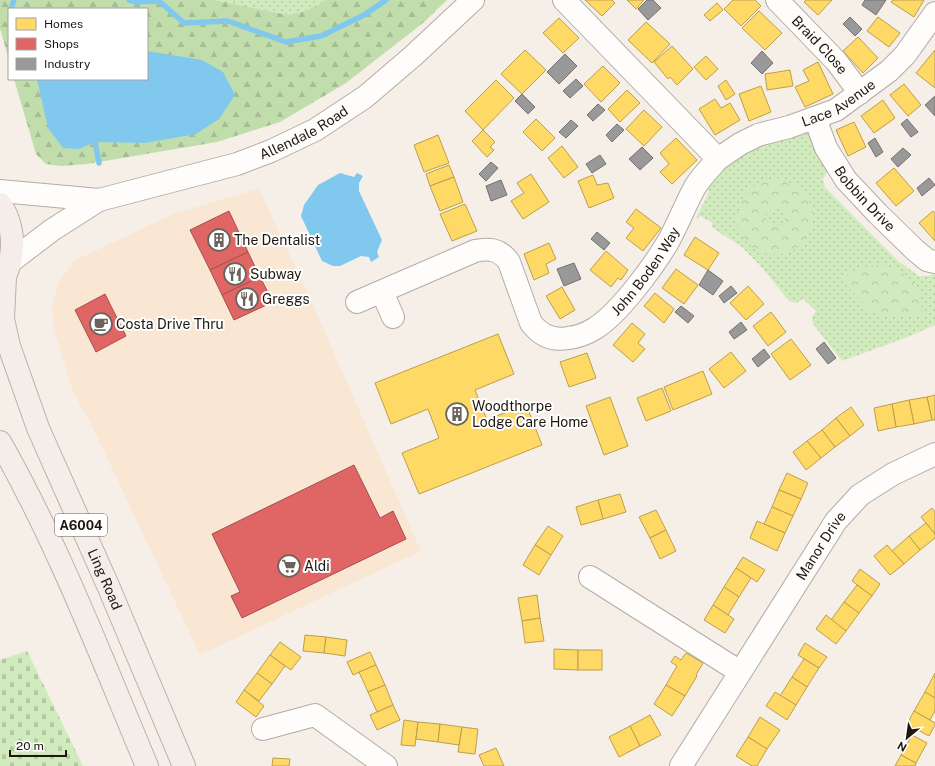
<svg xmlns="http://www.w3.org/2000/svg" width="935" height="766" font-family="'Public Sans',sans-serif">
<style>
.built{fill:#f9e7d3}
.grass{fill:url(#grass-dots)}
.forest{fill:url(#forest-firs)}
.cemetery{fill:url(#cemetery-stones)}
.park{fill:url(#park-crowns);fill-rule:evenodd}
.water{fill:#81c8ef}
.homes{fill:#ffd966;stroke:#bc9f4c}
.shops{fill:#e06666;stroke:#a64e4c}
.industry{fill:#999;stroke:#747270}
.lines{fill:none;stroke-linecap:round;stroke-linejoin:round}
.stream{stroke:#81c8ef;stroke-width:5.5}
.minor-casing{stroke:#b2aca4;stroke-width:24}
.major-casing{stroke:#beafa7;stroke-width:24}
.minor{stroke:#fefdfb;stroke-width:22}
.major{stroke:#f5ede9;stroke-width:22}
.labels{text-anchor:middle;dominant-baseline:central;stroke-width:4;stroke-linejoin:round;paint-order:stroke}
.shield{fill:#fff;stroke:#625d57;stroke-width:1}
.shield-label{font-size:13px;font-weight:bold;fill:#1e170f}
.street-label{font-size:14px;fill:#1e170f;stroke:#fff}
.poi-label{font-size:14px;fill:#1e170f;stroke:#fff;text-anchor:start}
</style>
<defs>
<pattern id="grass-dots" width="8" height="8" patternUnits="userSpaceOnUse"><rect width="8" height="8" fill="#d1ebbe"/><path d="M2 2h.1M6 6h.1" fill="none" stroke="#b3c9a2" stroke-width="1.8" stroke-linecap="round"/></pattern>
<pattern id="forest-firs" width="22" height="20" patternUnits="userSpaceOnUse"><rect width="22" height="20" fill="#c1ddac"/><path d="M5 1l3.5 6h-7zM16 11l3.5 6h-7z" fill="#a5bd93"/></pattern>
<pattern id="cemetery-stones" width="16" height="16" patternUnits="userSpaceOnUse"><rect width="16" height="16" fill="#d1ebbe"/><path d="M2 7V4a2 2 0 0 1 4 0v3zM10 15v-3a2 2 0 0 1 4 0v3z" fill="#b3c9a2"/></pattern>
<pattern id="park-crowns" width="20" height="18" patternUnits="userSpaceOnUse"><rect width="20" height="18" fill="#d1ebbe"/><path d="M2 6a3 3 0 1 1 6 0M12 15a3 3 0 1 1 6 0" fill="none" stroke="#b3c9a2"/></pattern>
</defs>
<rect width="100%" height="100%" fill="#f6efe7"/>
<polygon class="built" points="259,189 314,307 421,551 200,655 91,424 73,392 55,333 52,307 58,283 75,260 176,213"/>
<g class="grass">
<polygon points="214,0 325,0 318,5 302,12 288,15"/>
<polygon points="815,118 834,161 823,179 825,187 898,261 919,276 928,276 935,274 935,325 905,338 842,361 813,324 812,317 816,311 803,299 796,303 789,301 765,271 742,247 711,227 713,223 700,216 698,218 696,218 709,192 705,173"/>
</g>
<polygon class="forest" points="0,0 214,0 288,15 302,12 318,5 325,0 447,0 423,23 346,83 280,122 217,142 87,164 61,166 46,164 36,154 14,79 147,79 147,9 9,9 9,60 0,28"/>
<polygon class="cemetery" points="27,651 83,766 0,766 0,660"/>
<g class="park">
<path d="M776 178C790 181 805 189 811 204 814 211 812 218 811 225 807 243 796 253 778 254 769 255 759 253 752 247 740 237 736 227 737 212H739C741 192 756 181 776 178ZM774 208H779L785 215C785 223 781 227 772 226L766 220V213Z"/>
<path d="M878 265C908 269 921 285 923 316L879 315 876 311H870L841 280C852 270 862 266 878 265Z"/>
</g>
<g class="water">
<polygon points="147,51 202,60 223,72 235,95 219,119 196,134 145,143 95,142 79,149 63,148 48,128 37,79 147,79"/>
<polygon points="340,173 354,177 357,173 363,176 359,183 359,191 382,240 377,252 379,257 371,262 369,257 361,256 340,266 333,266 322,261 301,216 304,205 318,185"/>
</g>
<g class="homes">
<polygon points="585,0 612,0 615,3 602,16"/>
<polygon points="627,0 644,0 636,9"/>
<polygon points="733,0 755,0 761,6 741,26 724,9"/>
<polygon points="806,0 832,0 818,15 804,2"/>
<polygon points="893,0 924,0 914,17 891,2"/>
<polygon points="717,3 723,10 710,21 704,15"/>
<polygon points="759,11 782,33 765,50 742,28"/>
<polygon points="878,17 900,33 889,47 867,31"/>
<polygon points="559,18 579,38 563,53 543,33"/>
<polygon points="646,22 670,44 652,63 628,40"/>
<polygon points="858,37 878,58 863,73 843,51"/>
<polygon points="672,46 693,69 677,85 670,77 668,79 654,62"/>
<polygon points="525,50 546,70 522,94 501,74"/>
<polygon points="935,50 935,88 916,73"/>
<polygon points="706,56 718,69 706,80 694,67"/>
<polygon points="818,62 833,94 805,107 795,87 809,81 803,70"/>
<polygon points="603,66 620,83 601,102 584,84"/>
<polygon points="790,70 793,86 767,90 765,74"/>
<polygon points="496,80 514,98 483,130 465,111"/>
<polygon points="726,80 735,94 726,100 718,86"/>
<polygon points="904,84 921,105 908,116 890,95"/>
<polygon points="761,86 771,112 749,121 739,94"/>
<polygon points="627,90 640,103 620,122 608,109"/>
<polygon points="715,99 721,108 730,103 740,120 715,135 699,109"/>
<polygon points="883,100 895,118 874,133 861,116"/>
<polygon points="644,110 662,127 644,146 626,129"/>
<polygon points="536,119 555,138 542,151 523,132"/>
<polygon points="854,122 866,147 848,156 836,130"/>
<polygon points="483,130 495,142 490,147 494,150 487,157 472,141"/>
<polygon points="438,135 449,163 424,172 414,145"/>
<polygon points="676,138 697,160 672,184 660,172 669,164 660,153"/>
<polygon points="562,146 578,167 564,178 548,158"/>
<polygon points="449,165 454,177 430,186 426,174"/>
<polygon points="894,168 914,191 896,206 876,183"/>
<polygon points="531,174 549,202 523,219 511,201 524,193 517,183"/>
<polygon points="593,175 597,185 608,183 614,198 589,208 578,181"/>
<polygon points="454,177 463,202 440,211 430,186"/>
<polygon points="465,204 477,231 452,241 440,214"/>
<polygon points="636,209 661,228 643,251 626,238 634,228 626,222"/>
<polygon points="933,211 935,213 935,241 919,223"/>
<polygon points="695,237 719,253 708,270 684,255"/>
<polygon points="549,243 556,259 546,264 549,273 534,280 524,254"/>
<polygon points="606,251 628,270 621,280 618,278 611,287 590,270"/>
<polygon points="676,269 698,285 684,304 662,288"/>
<polygon points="748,286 764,304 746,320 730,303"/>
<polygon points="562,287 575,310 560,319 546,296"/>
<polygon points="655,293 674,309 664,323 644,306"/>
<polygon points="771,312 786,332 768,346 753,326"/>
<polygon points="632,323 645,334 638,343 645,349 633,362 613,345"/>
<polygon points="498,334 514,374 475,390 487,420 526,404 542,445 419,494 402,453 439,438 428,409 391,424 375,383"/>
<polygon points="791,339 811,365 790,380 771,354"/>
<polygon points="731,352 746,371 724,388 709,369"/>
<polygon points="587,353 596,378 569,387 560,362"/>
<polygon points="703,371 712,394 673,410 664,387"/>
<polygon points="662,388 671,411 646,421 637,398"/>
<polygon points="935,395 935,420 932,420 927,397"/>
<polygon points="610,397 628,446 604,455 586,406"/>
<polygon points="927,397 932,420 914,424 909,400"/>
<polygon points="909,400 914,424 896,427 892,404"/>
<polygon points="892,404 896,427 878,431 874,408"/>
<polygon points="851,407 864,425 850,436 836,418"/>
<polygon points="836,418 850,436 835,447 822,430"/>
<polygon points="822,430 835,447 821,458 807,441"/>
<polygon points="807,441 821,458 806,470 793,452"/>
<polygon points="787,473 808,483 801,499 779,490"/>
<polygon points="779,490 801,499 793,516 772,507"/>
<polygon points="620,494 626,512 603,519 598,500"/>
<polygon points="598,500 603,519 581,525 576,507"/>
<polygon points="772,507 793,516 785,533 764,524"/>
<polygon points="932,508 935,512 935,534 921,517"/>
<polygon points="656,510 666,530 650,538 639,517"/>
<polygon points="757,521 785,533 777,551 750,538"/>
<polygon points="926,523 935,534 935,538 920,550 909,536"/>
<polygon points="548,526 563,536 551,555 535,545"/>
<polygon points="666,530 676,551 660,559 650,538"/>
<polygon points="909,536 920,550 904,564 892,551"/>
<polygon points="535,545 551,555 539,575 523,565"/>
<polygon points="887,545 904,564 890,575 874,556"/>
<polygon points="743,557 765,570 757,582 736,568"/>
<polygon points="736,568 751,578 739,597 724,587"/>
<polygon points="860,569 880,584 872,596 852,581"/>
<polygon points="857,585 872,596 859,613 844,602"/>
<polygon points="724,587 739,597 728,615 713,605"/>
<polygon points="537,595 540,618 522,621 518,598"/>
<polygon points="844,602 859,613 846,631 831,620"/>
<polygon points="713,605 734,619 725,633 704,620"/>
<polygon points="826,615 846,631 836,644 816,629"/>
<polygon points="540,618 544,641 525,643 522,621"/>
<polygon points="305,635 326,637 324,653 303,651"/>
<polygon points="326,637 347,640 345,656 324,653"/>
<polygon points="280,642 301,657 291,670 270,655"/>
<polygon points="805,643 827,657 819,668 798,655"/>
<polygon points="554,649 578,650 578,670 554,669"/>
<rect x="578" y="650" width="24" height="20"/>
<polygon points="370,652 376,665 353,675 347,662"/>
<polygon points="686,653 703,663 696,675 697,676 685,696 666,685 677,666 671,662 675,656 681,660"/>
<polygon points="270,655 285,666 272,684 257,673"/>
<polygon points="804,659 819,668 807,687 792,677"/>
<polygon points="376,665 385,685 368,692 359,672"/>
<polygon points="257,673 272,684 259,701 244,690"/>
<polygon points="935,673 935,698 925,692"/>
<polygon points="792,677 807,687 796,705 780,696"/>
<polygon points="385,685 393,705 377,712 368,692"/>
<polygon points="666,685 685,696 672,716 654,704"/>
<polygon points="244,690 264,706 256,717 236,702"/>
<polygon points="775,692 796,705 787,720 766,706"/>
<polygon points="925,692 935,698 935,711 930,720 914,711"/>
<polygon points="393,705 400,720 377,730 370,715"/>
<polygon points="914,711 935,723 935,725 929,736 907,724"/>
<polygon points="650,715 661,735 640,746 630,726"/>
<polygon points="760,717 780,730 767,749 748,737"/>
<polygon points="404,720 418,722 415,746 401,745"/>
<polygon points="418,722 440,724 438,742 416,739"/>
<polygon points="440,724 462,727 459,745 438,742"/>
<polygon points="630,726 640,746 619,757 609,737"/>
<polygon points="462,727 478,729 475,754 458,752"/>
<polygon points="912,735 927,743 916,763 901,755"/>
<polygon points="748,737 767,749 757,766 752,766 736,756"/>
<polygon points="496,748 504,766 484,766 479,755"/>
<polygon points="901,755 916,763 915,766 895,766"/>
<polygon points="273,758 290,759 289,766 272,766"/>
</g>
<g class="shops">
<polygon points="229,211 248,252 210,270 190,230"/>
<polygon points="248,252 260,277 222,295 210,270"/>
<polygon points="260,277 273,302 234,320 222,295"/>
<polygon points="105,294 126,336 96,352 75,310"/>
<polygon points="354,465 380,518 393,511 406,539 242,618 231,596 240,592 212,534"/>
</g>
<g class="industry">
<polygon points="647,0 653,0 661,8 648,20 638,9"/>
<polygon points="865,0 886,0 876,15 862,5"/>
<polygon points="850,17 862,29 855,36 843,24"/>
<polygon points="762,51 773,63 762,74 751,63"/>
<polygon points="565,54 577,66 559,84 547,72"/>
<polygon points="576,79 583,86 570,98 563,91"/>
<polygon points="522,94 535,107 528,114 515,101"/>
<polygon points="935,96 935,116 925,105"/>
<polygon points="598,104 605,110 593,121 587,115"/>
<polygon points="907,119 918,132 911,137 901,124"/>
<polygon points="571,120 578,126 566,138 559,132"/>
<polygon points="617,124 624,130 612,142 606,135"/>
<polygon points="875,138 883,152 876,157 868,143"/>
<polygon points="642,147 653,158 640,170 629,159"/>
<polygon points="903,148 911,155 898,167 891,159"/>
<polygon points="600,155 606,164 592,173 586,164"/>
<polygon points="491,162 498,168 486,181 479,174"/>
<polygon points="929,178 935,185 922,196 917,188"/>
<polygon points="501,180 507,195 491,201 486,186"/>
<polygon points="597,232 610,243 604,250 591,239"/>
<polygon points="574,263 581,279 564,286 557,269"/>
<polygon points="708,270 723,281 713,295 699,285"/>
<polygon points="731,286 737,293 724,303 719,296"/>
<polygon points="681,306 694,316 688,323 675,312"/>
<polygon points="741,322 747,330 734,339 729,332"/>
<polygon points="824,342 836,358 828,364 816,349"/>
<polygon points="764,349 770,357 758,367 752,359"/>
</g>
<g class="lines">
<g class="stream">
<polyline points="129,0 135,2 159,1 184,23 228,21 286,42 321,36 364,15 386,0"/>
<polyline points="11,9 14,0"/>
<polyline points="95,142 99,163"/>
</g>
<g class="minor-casing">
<g id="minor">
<path id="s1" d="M777 0 836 61 860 93"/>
<path id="s2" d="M815 118 826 148 846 180 878 214 915 250 927 260 935 262"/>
<path id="s3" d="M718 159 740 144 758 135 789 127 836 110 889 71 905 55 935 13"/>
<polyline points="0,191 99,200"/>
<path id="s4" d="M10 262 52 230 99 200 237 164 271 151 315 130 365 97 413 56 473 0"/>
<polyline points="382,292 393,317"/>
<path id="s5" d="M357 302 475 251C489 248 500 249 509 262L531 323C541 336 553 341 568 338 577 337 586 334 594 329 619 314 653 267 668 242 678 224 685 205 695 187 701 177 710 168 718 159L564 0"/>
<polyline points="590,577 740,672"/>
<polyline points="263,729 315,715 386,766"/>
<path id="s6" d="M681 766 836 521 860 495 893 474 935 454"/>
</g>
</g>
<g class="major-casing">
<g id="major">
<path d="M0 204C17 229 15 261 0 286"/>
<path id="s7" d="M5 277 3 319 9 346 38 428 109 588 184 766"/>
<path d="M0 442C59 546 101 657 147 766"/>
</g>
</g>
<use href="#minor" class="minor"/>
<use href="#major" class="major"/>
</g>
<defs>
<g id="building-ring" transform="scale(1.15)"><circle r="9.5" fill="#fff" stroke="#6a635b" stroke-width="1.5"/><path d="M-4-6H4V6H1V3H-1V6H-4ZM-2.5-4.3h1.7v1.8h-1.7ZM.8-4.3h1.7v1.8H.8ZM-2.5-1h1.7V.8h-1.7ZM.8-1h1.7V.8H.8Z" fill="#6a635b"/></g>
<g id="restaurant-ring" transform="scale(1.15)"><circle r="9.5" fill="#fff" stroke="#6a635b" stroke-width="1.5"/><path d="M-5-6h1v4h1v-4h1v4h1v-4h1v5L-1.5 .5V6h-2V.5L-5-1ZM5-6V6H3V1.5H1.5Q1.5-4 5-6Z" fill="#6a635b"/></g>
<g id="cafe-ring" transform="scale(1.15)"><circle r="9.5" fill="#fff" stroke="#6a635b" stroke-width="1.5"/><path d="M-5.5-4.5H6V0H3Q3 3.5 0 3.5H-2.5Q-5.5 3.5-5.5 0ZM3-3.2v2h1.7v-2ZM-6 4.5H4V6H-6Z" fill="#6a635b"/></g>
<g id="supermarket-ring" transform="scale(1.15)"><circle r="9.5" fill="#fff" stroke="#6a635b" stroke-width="1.5"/><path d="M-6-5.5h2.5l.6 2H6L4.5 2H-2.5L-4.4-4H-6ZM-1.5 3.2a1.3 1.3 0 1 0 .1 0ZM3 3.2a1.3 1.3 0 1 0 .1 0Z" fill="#6a635b"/></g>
</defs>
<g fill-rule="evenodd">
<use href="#building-ring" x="219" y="240"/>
<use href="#restaurant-ring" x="235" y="274"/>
<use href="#restaurant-ring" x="247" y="299"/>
<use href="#cafe-ring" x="101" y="324"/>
<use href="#building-ring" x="457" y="414"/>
<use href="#supermarket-ring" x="289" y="566"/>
</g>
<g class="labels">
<rect class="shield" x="55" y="514" width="52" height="22" rx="3"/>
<g class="shield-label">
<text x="81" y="525">A6004</text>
</g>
<g class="street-label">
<text stroke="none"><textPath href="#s1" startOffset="62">Braid Close</textPath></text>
<text stroke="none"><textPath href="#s3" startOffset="134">Lace Avenue</textPath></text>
<text stroke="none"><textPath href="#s4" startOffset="325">Allendale Road</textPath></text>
<text stroke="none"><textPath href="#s2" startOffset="96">Bobbin Drive</textPath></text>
<text stroke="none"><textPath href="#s5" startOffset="380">John Boden Way</textPath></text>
<text stroke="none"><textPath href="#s6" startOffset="261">Manor Drive</textPath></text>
<text stroke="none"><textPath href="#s7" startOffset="322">Ling Road</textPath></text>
</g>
<g class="poi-label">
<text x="234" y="240">The Dentalist</text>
<text x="250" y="274">Subway</text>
<text x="262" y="299">Greggs</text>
<text x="116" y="324">Costa Drive Thru</text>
<text x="472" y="406">Woodthorpe<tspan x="472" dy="16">Lodge Care Home</tspan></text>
<text x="304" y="566">Aldi</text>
</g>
</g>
<rect x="8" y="8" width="140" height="72" fill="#ffffff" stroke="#a5a29f"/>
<rect x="16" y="18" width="20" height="12" fill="#ffd966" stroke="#a5a29f"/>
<text x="44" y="28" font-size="12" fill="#1e170f">Homes</text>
<rect x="16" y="38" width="20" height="12" fill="#e06666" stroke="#a5a29f"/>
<text x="44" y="48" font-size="12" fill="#1e170f">Shops</text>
<rect x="16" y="58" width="20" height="12" fill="#999999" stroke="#a5a29f"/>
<text x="44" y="68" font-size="12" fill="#1e170f">Industry</text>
<g transform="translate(907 738) rotate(209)" stroke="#ffffff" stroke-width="3" paint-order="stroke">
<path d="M0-3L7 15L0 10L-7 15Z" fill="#1e170f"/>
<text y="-6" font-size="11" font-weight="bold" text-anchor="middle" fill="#1e170f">N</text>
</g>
<path d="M10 750v6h56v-6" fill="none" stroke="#1e170f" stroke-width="2"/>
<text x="16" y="750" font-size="12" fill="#1e170f" stroke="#ffffff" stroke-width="3" paint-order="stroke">20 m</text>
</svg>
